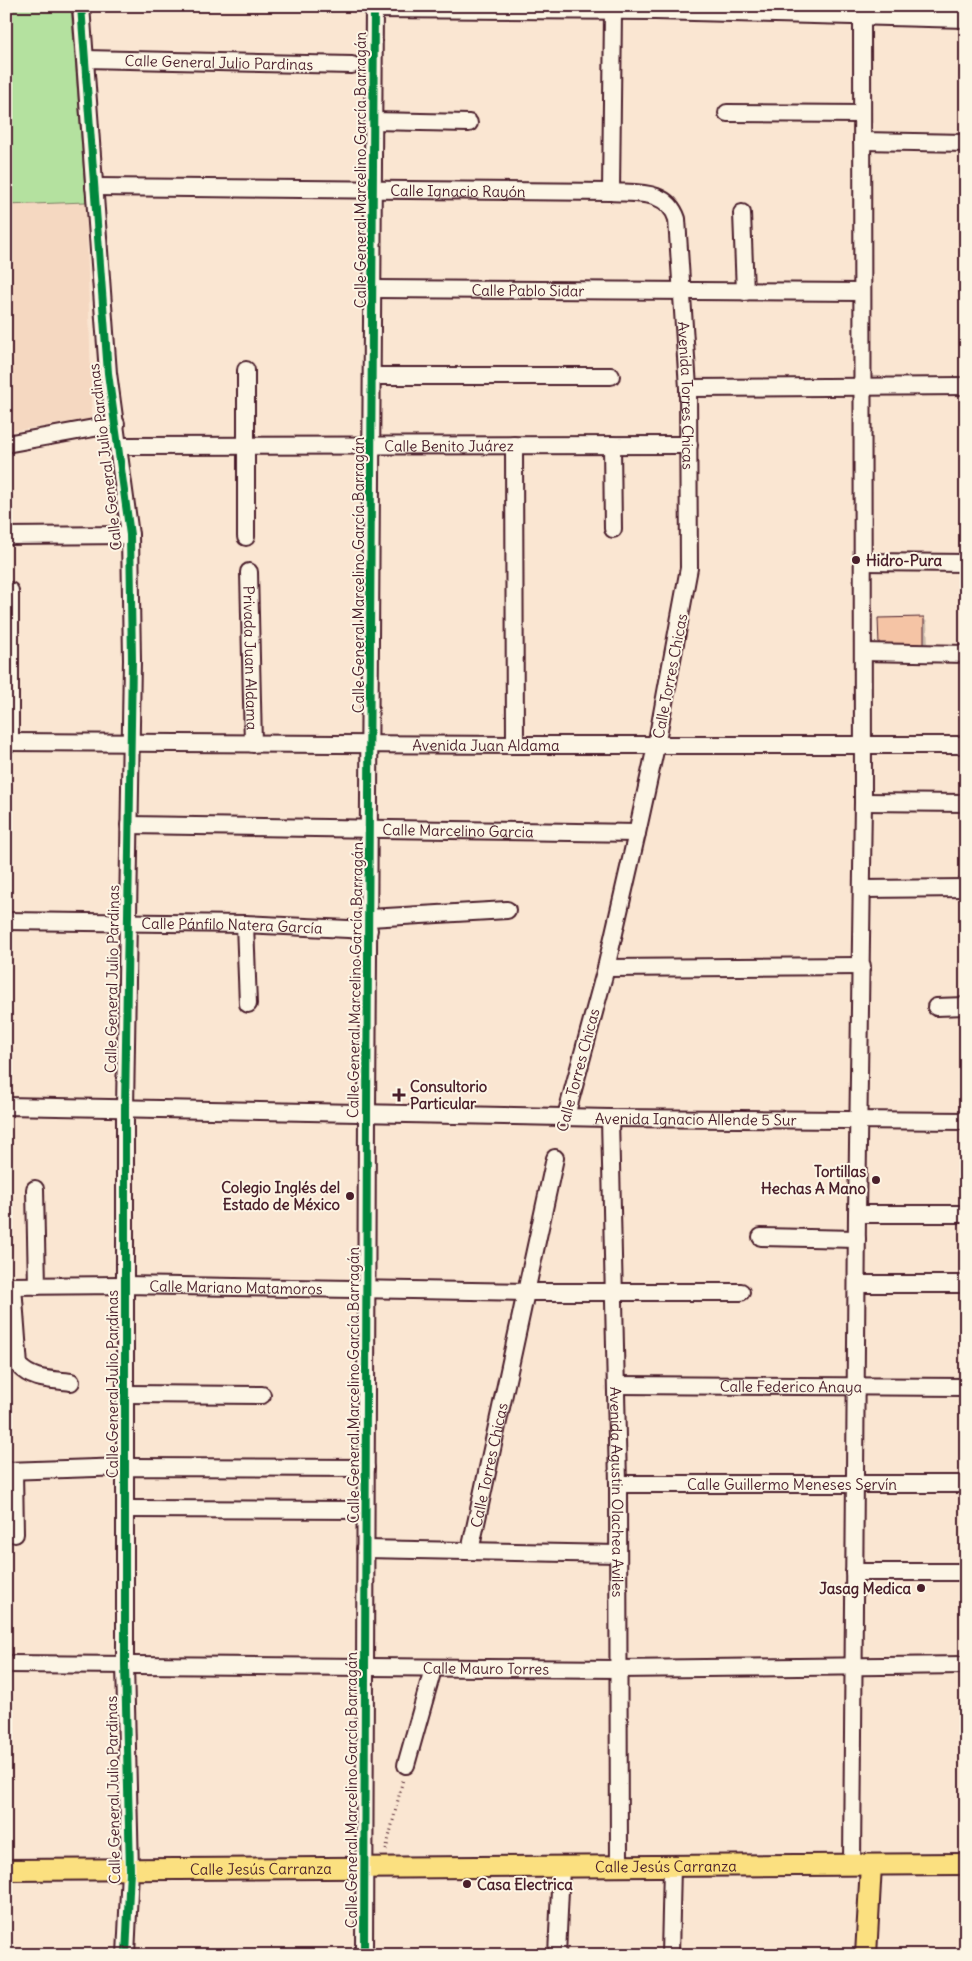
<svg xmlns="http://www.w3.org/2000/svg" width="972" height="1961" font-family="Delius,sans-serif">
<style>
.built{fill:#f5d8c1}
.green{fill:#b4e19f;stroke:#7f8065}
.shadow{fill:#0003}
.building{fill:#f5c4a5;stroke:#4a1f2b}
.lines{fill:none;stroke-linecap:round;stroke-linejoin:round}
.minor-casing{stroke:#4a1f2b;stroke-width:20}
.major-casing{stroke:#4a1f2b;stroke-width:24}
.path{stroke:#4a1f2b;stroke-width:3;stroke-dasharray:1 4;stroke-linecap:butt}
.minor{stroke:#fcf5e5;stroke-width:16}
.major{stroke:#fbe080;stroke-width:20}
.cycleway-casing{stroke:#fcf5e5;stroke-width:11}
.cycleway{stroke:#00873e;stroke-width:8}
.poi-dot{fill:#4a1f2b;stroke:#fcf5e5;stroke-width:2}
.labels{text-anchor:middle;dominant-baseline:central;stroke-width:4;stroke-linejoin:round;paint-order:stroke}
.street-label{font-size:15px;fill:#4a1f2b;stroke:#fcf5e5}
.poi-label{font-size:15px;font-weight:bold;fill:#4a1f2b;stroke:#fcf5e5;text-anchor:start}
</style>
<rect width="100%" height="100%" fill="#fae6d2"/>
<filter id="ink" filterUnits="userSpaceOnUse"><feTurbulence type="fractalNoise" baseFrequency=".02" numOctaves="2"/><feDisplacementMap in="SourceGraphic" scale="10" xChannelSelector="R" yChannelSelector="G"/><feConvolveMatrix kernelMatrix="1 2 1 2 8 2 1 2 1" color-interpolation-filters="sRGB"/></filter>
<g filter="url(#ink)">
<polygon class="built" points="86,202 92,419 6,432 6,205"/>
<polygon class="green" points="6,6 71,6 86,202 6,205"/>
<polygon class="shadow" points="923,618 927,622 928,648 884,649"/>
<polygon class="building" points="924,617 924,645 879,645 878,618"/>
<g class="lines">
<g class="minor-casing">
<g id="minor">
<polyline points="81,6 108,373 130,535 132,660 125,1109 125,1665 130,1870 126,1955"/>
<polyline points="374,9 655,11 966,19"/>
<path id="s1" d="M85 59 352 65"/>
<polyline points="727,113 862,114"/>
<polyline points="373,121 469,123"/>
<polyline points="862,141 966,143"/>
<path id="s2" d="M94 187 611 192C637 194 667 189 677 219L688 388 689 568 656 746 637 833 606 968 566 1116"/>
<polyline points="611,192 613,11"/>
<polyline points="742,213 745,292"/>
<path id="s3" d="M373 289 862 292"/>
<polyline points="372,376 611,376"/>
<polyline points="688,388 966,386"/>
<polyline points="6,444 116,424"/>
<polyline points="514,445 515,745"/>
<polyline points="612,445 613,529"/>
<path id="s4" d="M120 446 689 445"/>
<polyline points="6,536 130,535"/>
<polyline points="246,537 246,370"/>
<polyline points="863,562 966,563"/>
<path id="s5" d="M249 572 253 744"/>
<polyline points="10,591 10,741"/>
<polyline points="863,652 966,654"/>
<path id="s6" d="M6 742 515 745H966"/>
<polyline points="863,802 966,803"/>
<path id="s7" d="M129 825 637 833"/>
<polyline points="862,889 966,888"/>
<polyline points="369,918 507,910"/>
<path id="s8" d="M6 921 245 924 369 930"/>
<polyline points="245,924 248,1004"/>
<polyline points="606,968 862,966"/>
<polyline points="936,1007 966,1006"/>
<path id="s9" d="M6 1106 610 1118 966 1121"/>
<path id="s10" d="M610 1118 618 1484 619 1866"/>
<polyline points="35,1189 37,1286"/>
<polyline points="857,1214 966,1214"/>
<polyline points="761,1237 857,1239"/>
<polyline points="857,1284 966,1284"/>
<path id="s11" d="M6 1286 125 1285 526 1292H741"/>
<path d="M13 1286 19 1366C33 1381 52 1379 71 1382"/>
<path id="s12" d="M616 1385 966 1387"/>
<polyline points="125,1394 262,1395"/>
<polyline points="6,1471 125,1467 366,1468"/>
<polyline points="14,1471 15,1534"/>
<path id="s13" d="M618 1484H966"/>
<polyline points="125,1509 365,1510"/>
<polyline points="365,1549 618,1554"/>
<path id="s14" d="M470 1551 555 1158"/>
<polyline points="854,1572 966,1572"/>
<path id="s15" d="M6 1664 618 1669 966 1665"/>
<polyline points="406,1765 433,1669"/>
<polyline points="852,1865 857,1214 863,802 862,6"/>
<polyline points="364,1955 367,1113 374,6"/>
<polyline points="557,1955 561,1868"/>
<polyline points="670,1955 672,1866"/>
</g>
</g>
<g class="major-casing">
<g id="major">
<path id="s16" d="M6 1870 966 1864"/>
<polyline points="866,1955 871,1865"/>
</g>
</g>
<g class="path">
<polyline points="9,905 10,757"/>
<polyline points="386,1850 403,1779"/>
</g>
<use href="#minor" class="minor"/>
<use href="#major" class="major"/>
<g class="cycleway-casing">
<g id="cycleway">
<polyline points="81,6 108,373 130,535 132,660 125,1109 125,1665 130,1870 126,1955"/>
<polyline points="364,1955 367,1113 374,6"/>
</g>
</g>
<use href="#cycleway" class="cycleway"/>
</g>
</g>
<g class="poi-dot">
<circle cx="856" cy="560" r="5"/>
<path d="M396.5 1087.5h5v5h5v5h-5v5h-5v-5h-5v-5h5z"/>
<circle cx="876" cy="1180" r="5"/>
<circle cx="350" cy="1196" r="5"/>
<circle cx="921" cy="1588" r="5"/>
<circle cx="467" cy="1884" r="5"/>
</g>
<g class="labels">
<g class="street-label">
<text stroke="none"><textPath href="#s1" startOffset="134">Calle General Julio Pardinas</textPath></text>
<text transform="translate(360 170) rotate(-90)">Calle General Marcelino García Barragán</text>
<text stroke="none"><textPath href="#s2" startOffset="364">Calle Ignacio Rayón</textPath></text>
<text stroke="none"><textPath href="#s3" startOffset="155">Calle Pablo Sidar</textPath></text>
<text stroke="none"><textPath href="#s2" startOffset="771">Avenida Torres Chicas</textPath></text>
<text stroke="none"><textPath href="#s4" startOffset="329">Calle Benito Juárez</textPath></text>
<text transform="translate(105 457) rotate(-97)">Calle General Julio Pardinas</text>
<text transform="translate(358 575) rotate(-90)">Calle General Marcelino García Barragán</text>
<text stroke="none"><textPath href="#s5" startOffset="86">Privada Juan Aldama</textPath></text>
<text transform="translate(670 676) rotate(-79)">Calle Torres Chicas</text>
<text stroke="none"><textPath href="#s6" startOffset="480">Avenida Juan Aldama</textPath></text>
<text stroke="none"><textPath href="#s7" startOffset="329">Calle Marcelino Garcia</textPath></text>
<text stroke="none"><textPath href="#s8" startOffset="226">Calle Pánfilo Natera García</textPath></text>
<text transform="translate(112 979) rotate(-89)">Calle General Julio Pardinas</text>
<text transform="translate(355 980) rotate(-89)">Calle General Marcelino García Barragán</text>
<text transform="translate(578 1070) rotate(-75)">Calle Torres Chicas</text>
<text stroke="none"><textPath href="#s9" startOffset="690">Avenida Ignacio Allende 5 Sur</textPath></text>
<text stroke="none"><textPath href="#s11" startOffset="230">Calle Mariano Matamoros</textPath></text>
<text transform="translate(112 1384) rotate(-90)">Calle General Julio Pardinas</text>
<text transform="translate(353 1385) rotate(-90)">Calle General Marcelino García Barragán</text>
<text stroke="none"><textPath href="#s12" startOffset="175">Calle Federico Anaya</textPath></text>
<text stroke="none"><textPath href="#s14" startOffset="88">Calle Torres Chicas</textPath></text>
<text stroke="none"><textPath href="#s13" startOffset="174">Calle Guillermo Meneses Servín</textPath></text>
<text stroke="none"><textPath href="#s10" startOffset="374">Avenida Agustin Olachea Aviles</textPath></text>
<text stroke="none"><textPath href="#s15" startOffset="480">Calle Mauro Torres</textPath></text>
<text transform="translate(113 1790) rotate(-91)">Calle General Julio Pardinas</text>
<text transform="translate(351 1790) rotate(-90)">Calle General Marcelino García Barragán</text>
<text stroke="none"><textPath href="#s16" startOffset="660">Calle Jesús Carranza</textPath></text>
<text stroke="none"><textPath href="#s16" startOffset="255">Calle Jesús Carranza</textPath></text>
</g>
<g class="poi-label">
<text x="866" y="560">Hidro-Pura</text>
<text x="410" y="1086">Consultorio<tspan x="410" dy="17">Particular</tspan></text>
<text x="866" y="1171" text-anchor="end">Tortillas<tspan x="866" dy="17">Hechas A Mano</tspan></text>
<text x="340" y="1187" text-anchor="end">Colegio Inglés del<tspan x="340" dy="17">Estado de México</tspan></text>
<text x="911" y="1588" text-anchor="end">Jasag Medica</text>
<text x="477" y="1884">Casa Electrica</text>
</g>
</g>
<rect width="972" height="1961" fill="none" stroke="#fcf5e5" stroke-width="25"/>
<rect x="12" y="12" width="947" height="1936" fill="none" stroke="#4a1f2b" stroke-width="2" filter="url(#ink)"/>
</svg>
